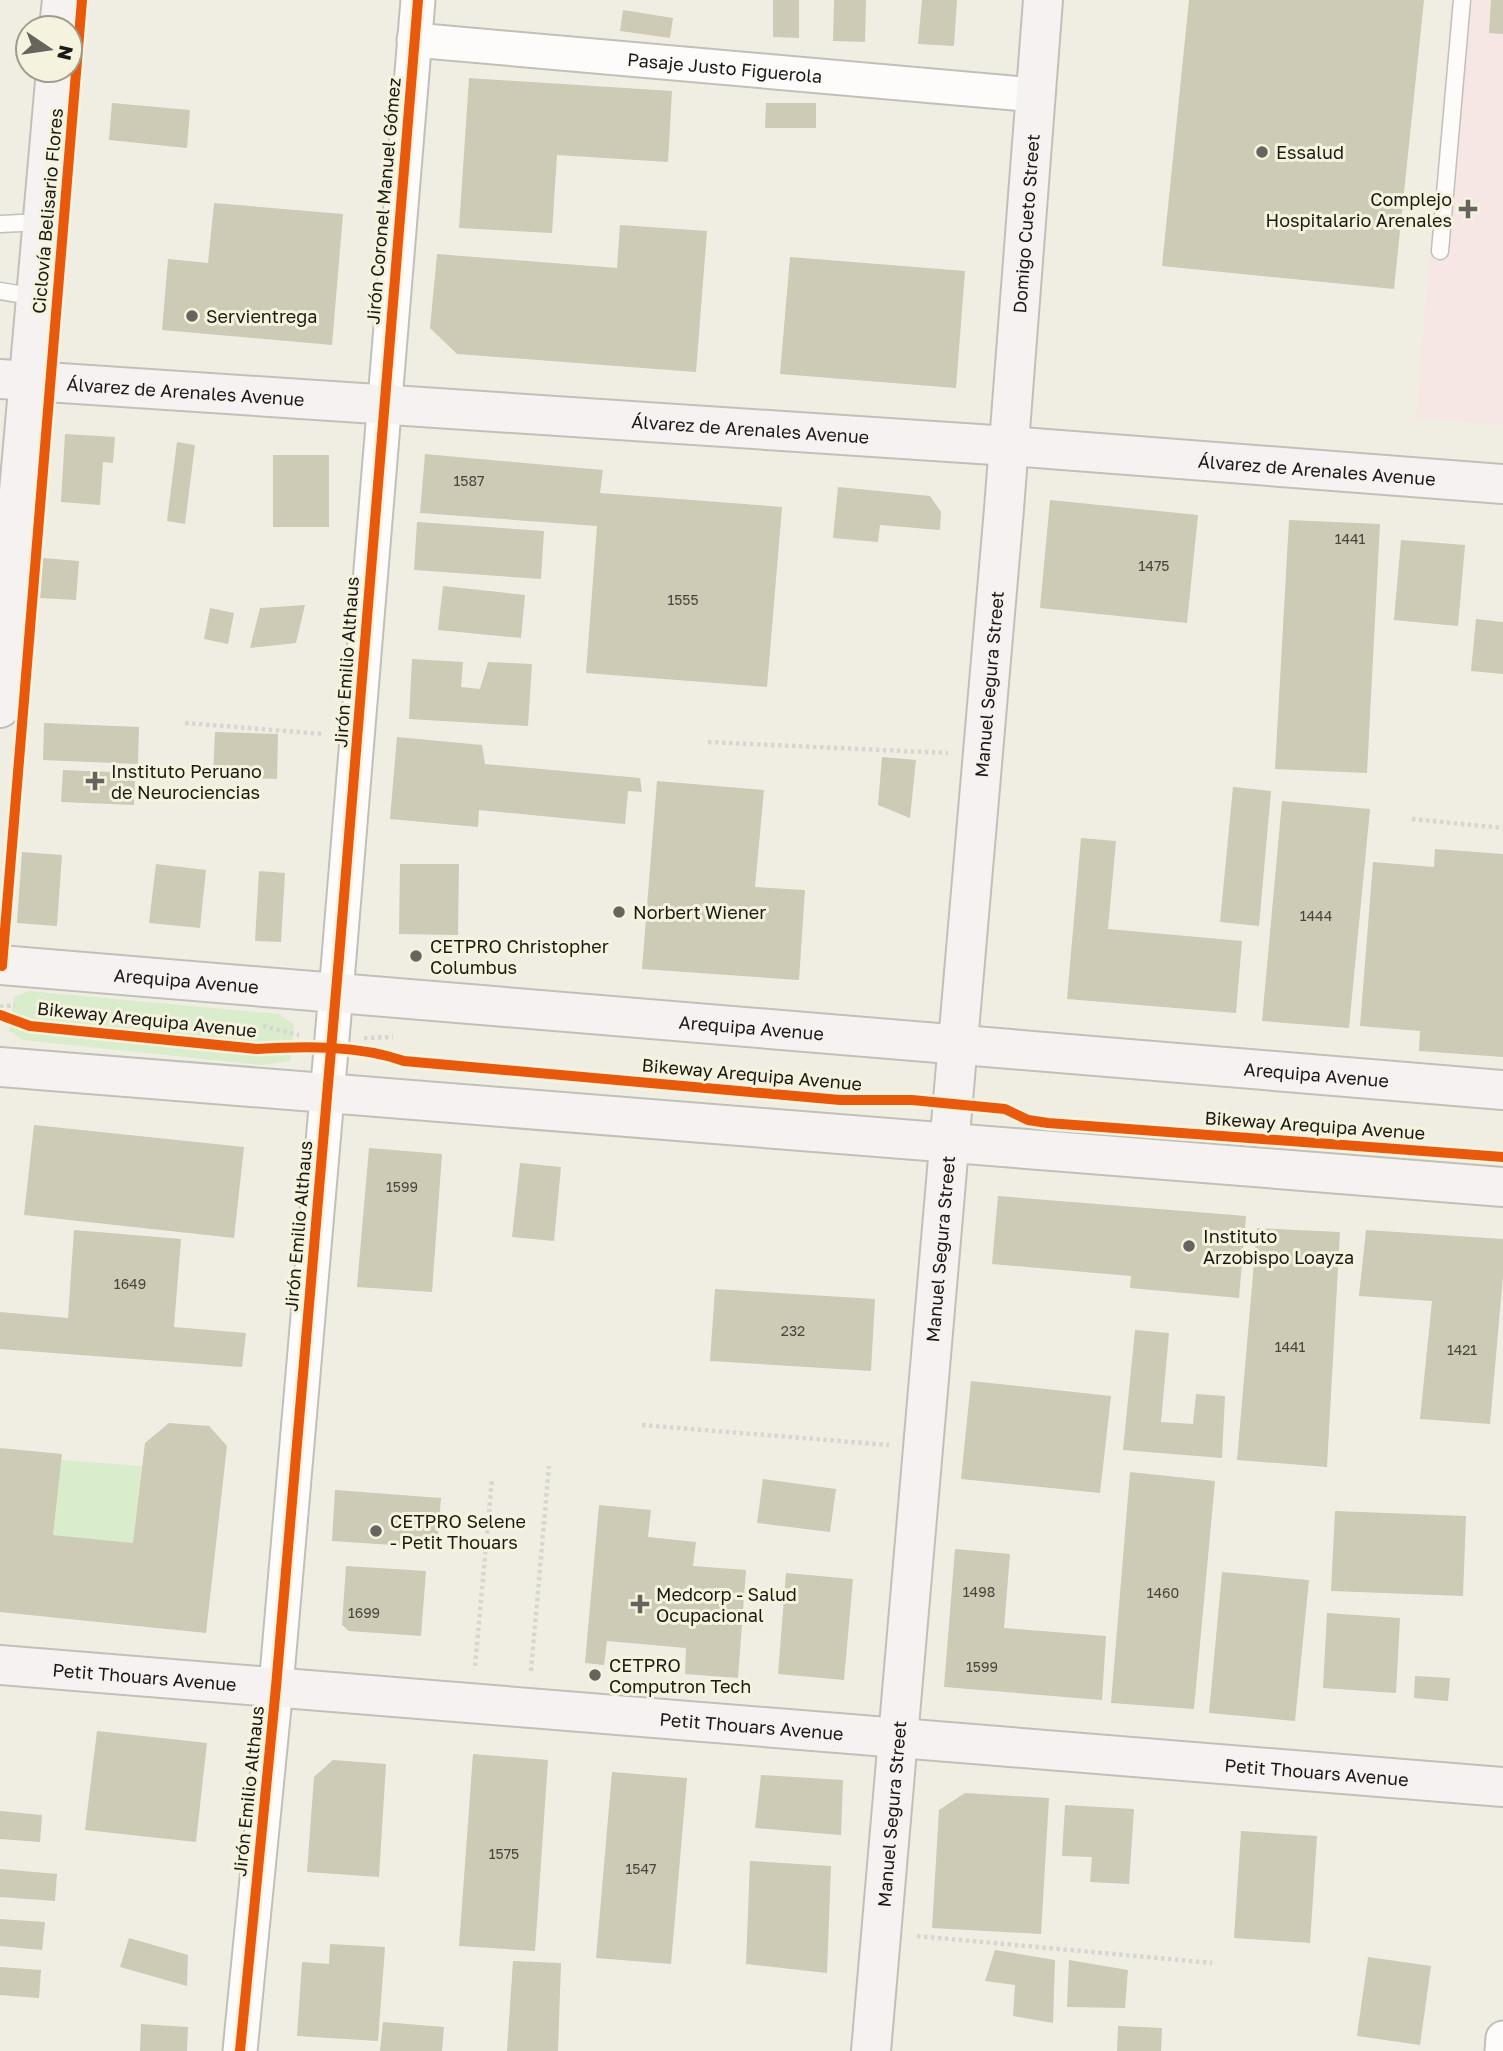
<svg xmlns="http://www.w3.org/2000/svg" width="1503" height="2051" font-family="'Golos Text',sans-serif">
<style>
.medical{fill:#f6e6e4}
.green{fill:#d9eccc}
.building{fill:#cdcab5}
.lines{fill:none;stroke-linecap:round;stroke-linejoin:round}
.lane-casing{stroke:#c1c0b8;stroke-width:19}
.street-casing{stroke:#c1c0b8;stroke-width:37}
.secondary-casing{stroke:#c1c0b8;stroke-width:42}
.path{stroke:#d6d6d3;stroke-width:4.5;stroke-dasharray:3.5 3.5;stroke-linecap:butt}
.lane{stroke:#fdfcfb;stroke-width:16}
.street{stroke:#fdfcfb;stroke-width:33}
.secondary{stroke:#f7f2f2;stroke-width:38}
.cycleway-casing{stroke:#f5f2de;stroke-width:15}
.cycleway{stroke:#e8590c;stroke-width:10}
.poi-dot{fill:#66645c;stroke:#f5f2de;stroke-width:2.5}
.labels{text-anchor:middle;dominant-baseline:central;stroke-width:6;stroke-linejoin:round;paint-order:stroke}
.number-label{font-size:14px;fill:#48463c}
.street-label{font-size:18px;fill:#1b1a13;stroke:#f5f2de}
.poi-label{font-size:18px;fill:#1b1a13;stroke:#f5f2de;text-anchor:start}
</style>
<rect width="100%" height="100%" fill="#f0eee3"/>
<polygon class="medical" points="1451,0 1503,0 1503,425 1416,418"/>
<g class="green">
<polygon points="29,991 278,1014 294,1024 290,1061 261,1065 23,1040 9,1031 14,997"/>
<polygon points="61,1460 142,1466 133,1543 53,1535"/>
</g>
<g class="building">
<polygon points="773,0 799,0 799,38 773,37"/>
<polygon points="834,0 866,0 865,42 833,41"/>
<polygon points="922,0 957,0 954,46 918,44"/>
<polygon points="1189,0 1424,0 1394,289 1162,266"/>
<polygon points="1491,0 1503,0 1503,34 1489,33"/>
<polygon points="623,10 673,18 670,38 620,31"/>
<polygon points="469,78 672,91 668,162 557,155 552,233 459,228"/>
<polygon points="112,103 190,110 187,148 109,140"/>
<polygon points="766,103 816,103 816,128 765,128"/>
<polygon points="214,203 343,214 332,345 162,330 168,259 208,263"/>
<polygon points="620,225 707,231 696,372 457,354 430,328 437,254 617,268"/>
<polygon points="790,257 965,271 956,388 780,374"/>
<polygon points="65,434 115,437 113,463 103,462 100,505 61,502"/>
<polygon points="177,442 195,445 185,524 167,521"/>
<polygon points="425,454 603,470 600,493 782,507 767,687 586,673 597,526 420,513"/>
<rect x="273" y="455" width="56" height="72"/>
<polygon points="838,487 930,496 941,512 940,530 880,525 878,542 833,538"/>
<polygon points="1050,500 1198,515 1187,623 1040,608"/>
<polygon points="1289,520 1380,524 1367,773 1275,769"/>
<polygon points="417,522 544,531 541,579 414,570"/>
<polygon points="1401,540 1465,545 1458,626 1394,620"/>
<polygon points="43,558 79,561 76,600 40,598"/>
<polygon points="443,586 525,595 521,638 438,630"/>
<polygon points="305,605 296,643 250,648 260,608"/>
<polygon points="210,608 234,613 228,644 204,639"/>
<polygon points="1476,619 1503,622 1503,674 1471,671"/>
<polygon points="412,659 463,662 461,687 480,689 488,662 532,664 528,726 409,719"/>
<polygon points="44,723 139,727 138,764 43,760"/>
<polygon points="215,732 278,734 277,779 213,777"/>
<polygon points="397,737 482,745 485,764 640,778 642,792 628,791 625,824 479,810 478,827 390,819"/>
<polygon points="882,757 916,760 910,818 878,805"/>
<polygon points="63,770 135,773 134,805 61,802"/>
<polygon points="657,781 764,790 755,887 805,890 799,980 642,969"/>
<polygon points="1233,787 1271,791 1259,926 1220,922"/>
<polygon points="1282,801 1370,809 1349,1028 1262,1021"/>
<polygon points="1081,838 1116,841 1108,929 1242,941 1236,1013 1067,999"/>
<polygon points="1435,849 1503,854 1503,1057 1419,1051 1420,1031 1360,1026 1373,862 1434,867"/>
<polygon points="22,852 62,855 57,926 17,923"/>
<polygon points="156,864 206,870 200,928 149,923"/>
<polygon points="400,864 459,864 458,935 399,934"/>
<polygon points="259,871 285,873 281,942 255,941"/>
<polygon points="34,1125 244,1147 234,1238 24,1215"/>
<polygon points="369,1148 442,1154 432,1292 357,1287"/>
<polygon points="520,1163 561,1167 554,1241 512,1237"/>
<polygon points="998,1196 1246,1216 1239,1298 1130,1288 1131,1276 992,1264"/>
<polygon points="1257,1228 1340,1232 1327,1467 1237,1460"/>
<polygon points="74,1230 181,1239 174,1327 246,1333 242,1367 0,1349 0,1312 68,1318"/>
<polygon points="1366,1230 1503,1239 1503,1276 1490,1424 1420,1419 1432,1301 1359,1296"/>
<polygon points="715,1289 875,1299 871,1371 710,1361"/>
<polygon points="1135,1330 1169,1333 1161,1422 1193,1424 1196,1394 1225,1396 1222,1458 1123,1450"/>
<polygon points="971,1381 1111,1396 1100,1493 961,1479"/>
<polygon points="169,1423 209,1426 227,1446 206,1633 0,1612 0,1448 62,1454 53,1535 133,1543 145,1443"/>
<polygon points="1130,1472 1215,1481 1194,1709 1111,1703"/>
<polygon points="763,1479 836,1489 830,1532 757,1523"/>
<polygon points="335,1490 441,1498 437,1548 332,1541"/>
<polygon points="599,1505 651,1510 648,1537 696,1542 693,1566 746,1570 738,1678 685,1674 686,1648 607,1641 604,1665 585,1663"/>
<polygon points="1335,1511 1466,1516 1463,1596 1331,1591"/>
<polygon points="955,1549 1010,1554 1004,1628 1106,1636 1102,1700 944,1687"/>
<polygon points="346,1566 426,1571 421,1636 349,1631 342,1625"/>
<polygon points="1222,1572 1309,1580 1295,1721 1209,1713"/>
<polygon points="786,1573 853,1579 844,1680 778,1674"/>
<polygon points="1327,1613 1400,1618 1396,1693 1323,1688"/>
<polygon points="1415,1676 1450,1678 1448,1701 1414,1698"/>
<polygon points="97,1731 207,1743 196,1842 85,1830"/>
<polygon points="473,1754 548,1760 535,1951 459,1946"/>
<polygon points="333,1760 386,1764 379,1877 307,1872 314,1777"/>
<polygon points="612,1772 687,1778 671,1964 596,1958"/>
<polygon points="761,1775 843,1780 841,1835 755,1828"/>
<polygon points="965,1793 1049,1798 1041,1934 932,1928 939,1810"/>
<polygon points="1065,1805 1134,1809 1129,1884 1090,1882 1092,1857 1062,1856"/>
<polygon points="0,1811 42,1815 40,1842 0,1839"/>
<polygon points="1241,1831 1317,1836 1310,1943 1234,1938"/>
<polygon points="750,1861 831,1866 827,1973 746,1964"/>
<polygon points="0,1869 57,1874 55,1901 0,1897"/>
<polygon points="0,1919 45,1922 42,1950 0,1946"/>
<polygon points="129,1938 188,1955 187,1986 120,1967"/>
<polygon points="330,1944 385,1947 378,2041 297,2036 302,1962 329,1964"/>
<polygon points="995,1950 1055,1960 1053,2023 1013,2016 1015,1985 985,1981"/>
<polygon points="1368,1957 1431,1966 1420,2045 1357,2036"/>
<polygon points="1069,1960 1128,1970 1125,2008 1067,2007"/>
<polygon points="513,1961 561,1963 558,2051 507,2051"/>
<polygon points="0,1967 41,1970 39,1998 0,1995"/>
<polygon points="383,2022 444,2027 442,2051 380,2051"/>
<polygon points="141,2024 188,2027 187,2051 140,2051"/>
<polygon points="1118,2026 1162,2028 1161,2051 1117,2051"/>
</g>
<g class="lines">
<g class="lane-casing">
<g id="lane">
<polyline points="0,224 42,222"/>
<polyline points="1440,251 1462,0"/>
<polyline points="0,291 36,297"/>
</g>
</g>
<g class="street-casing">
<g id="street">
<path id="s1" d="M414 40 1035 95"/>
<polyline points="240,2051 276,1687 339,957 418,0"/>
<polyline points="1502,2051 1503,2038"/>
</g>
</g>
<g class="secondary-casing">
<g id="secondary">
<polyline points="59,28 62,0"/>
<path id="s2" d="M0 379 1009 446 1503 484"/>
<polyline points="0,708 56,70"/>
<path id="s3" d="M0 965 1503 1090"/>
<polyline points="0,1067 1503,1187"/>
<path id="s4" d="M0 1665 1503 1787"/>
<path id="s5" d="M871 2051 1004 509 1043 0"/>
</g>
</g>
<g class="path">
<polyline points="185,723 324,734"/>
<polyline points="708,742 948,753"/>
<polyline points="1412,819 1503,828"/>
<polyline points="0,1007 15,1005"/>
<polyline points="263,1026 299,1035"/>
<polyline points="364,1038 393,1037"/>
<polyline points="642,1425 889,1445"/>
<polyline points="475,1666 492,1479"/>
<polyline points="531,1671 549,1466"/>
<polyline points="917,1936 1212,1963"/>
</g>
<use href="#lane" class="lane"/>
<use href="#street" class="street"/>
<use href="#secondary" class="secondary"/>
<g class="cycleway-casing">
<g id="cycleway">
<polyline points="2,966 82,0"/>
<path d="M0 1015 30 1026 257 1049C304 1046 358 1045 404 1061L840 1100H912L1005 1109 1028 1120 1048 1123 1503 1157"/>
<polyline points="240,2051 276,1687 339,957 418,0"/>
</g>
</g>
<use href="#cycleway" class="cycleway"/>
</g>
<g class="poi-dot">
<circle cx="1262" cy="152" r="7"/>
<path d="M1464.5 198.5h7v7h7v7h-7v7h-7v-7h-7v-7h7z"/>
<circle cx="192" cy="316" r="7"/>
<path d="M91.5 770.5h7v7h7v7h-7v7h-7v-7h-7v-7h7z"/>
<circle cx="619" cy="912" r="7"/>
<circle cx="416" cy="956" r="7"/>
<circle cx="1189" cy="1246" r="7"/>
<circle cx="376" cy="1531" r="7"/>
<path d="M636.5 1593.5h7v7h7v7h-7v7h-7v-7h-7v-7h7z"/>
<circle cx="595" cy="1675" r="7"/>
</g>
<g class="labels">
<g class="number-label">
<text x="469" y="480">1587</text>
<text x="1350" y="538">1441</text>
<text x="1154" y="565">1475</text>
<text x="683" y="599">1555</text>
<text x="1316" y="915">1444</text>
<text x="402" y="1186">1599</text>
<text x="130" y="1283">1649</text>
<text x="793" y="1330">232</text>
<text x="1290" y="1346">1441</text>
<text x="1462" y="1349">1421</text>
<text x="979" y="1591">1498</text>
<text x="1163" y="1592">1460</text>
<text x="364" y="1612">1699</text>
<text x="982" y="1666">1599</text>
<text x="504" y="1853">1575</text>
<text x="641" y="1868">1547</text>
</g>
<g class="street-label">
<text stroke="none"><textPath href="#s1" startOffset="312">Pasaje Justo Figuerola</textPath></text>
<text transform="translate(383 201) rotate(-85)">Jirón Coronel Manuel Gómez</text>
<text transform="translate(47 211) rotate(-85)">Ciclovía Belisario Flores</text>
<text stroke="none"><textPath href="#s5" startOffset="1834">Domigo Cueto Street</textPath></text>
<text stroke="none"><textPath href="#s2" startOffset="186">Álvarez de Arenales Avenue</textPath></text>
<text stroke="none"><textPath href="#s2" startOffset="752">Álvarez de Arenales Avenue</textPath></text>
<text stroke="none"><textPath href="#s2" startOffset="1320">Álvarez de Arenales Avenue</textPath></text>
<text transform="translate(346 662) rotate(-86)">Jirón Emilio Althaus</text>
<text stroke="none"><textPath href="#s5" startOffset="1372">Manuel Segura Street</textPath></text>
<text stroke="none"><textPath href="#s3" startOffset="187">Arequipa Avenue</textPath></text>
<text transform="translate(147 1019) rotate(6)">Bikeway Arequipa Avenue</text>
<text stroke="none"><textPath href="#s3" startOffset="754">Arequipa Avenue</textPath></text>
<text transform="translate(752 1074) rotate(5)">Bikeway Arequipa Avenue</text>
<text stroke="none"><textPath href="#s3" startOffset="1321">Arequipa Avenue</textPath></text>
<text transform="translate(1315 1125) rotate(4)">Bikeway Arequipa Avenue</text>
<text transform="translate(298 1226) rotate(-85)">Jirón Emilio Althaus</text>
<text stroke="none"><textPath href="#s5" startOffset="805">Manuel Segura Street</textPath></text>
<text stroke="none"><textPath href="#s4" startOffset="145">Petit Thouars Avenue</textPath></text>
<text stroke="none"><textPath href="#s4" startOffset="754">Petit Thouars Avenue</textPath></text>
<text stroke="none"><textPath href="#s4" startOffset="1321">Petit Thouars Avenue</textPath></text>
<text transform="translate(248 1791) rotate(-84)">Jirón Emilio Althaus</text>
<text stroke="none"><textPath href="#s5" startOffset="238">Manuel Segura Street</textPath></text>
</g>
<g class="poi-label">
<text x="1276" y="152">Essalud</text>
<text x="1452" y="199" text-anchor="end">Complejo<tspan x="1452" dy="21">Hospitalario Arenales</tspan></text>
<text x="206" y="316">Servientrega</text>
<text x="111" y="771">Instituto Peruano<tspan x="111" dy="21">de Neurociencias</tspan></text>
<text x="633" y="912">Norbert Wiener</text>
<text x="430" y="946">CETPRO Christopher<tspan x="430" dy="21">Columbus</tspan></text>
<text x="1203" y="1236">Instituto<tspan x="1203" dy="21">Arzobispo Loayza</tspan></text>
<text x="390" y="1521">CETPRO Selene<tspan x="390" dy="21">- Petit Thouars</tspan></text>
<text x="656" y="1594">Medcorp - Salud<tspan x="656" dy="21">Ocupacional</tspan></text>
<text x="609" y="1665">CETPRO<tspan x="609" dy="21">Computron Tech</tspan></text>
</g>
</g>
<g transform="translate(49 49) rotate(103)"><circle r="33" fill="#f5f2de" stroke="#9e9c8d" stroke-width="2"/>
<path d="M0-5L12 26L0 18L-12 26Z" fill="#66645c"/>
<text y="-10" font-size="19" font-weight="bold" text-anchor="middle" fill="#1b1a13">N</text>
</g>
</svg>
